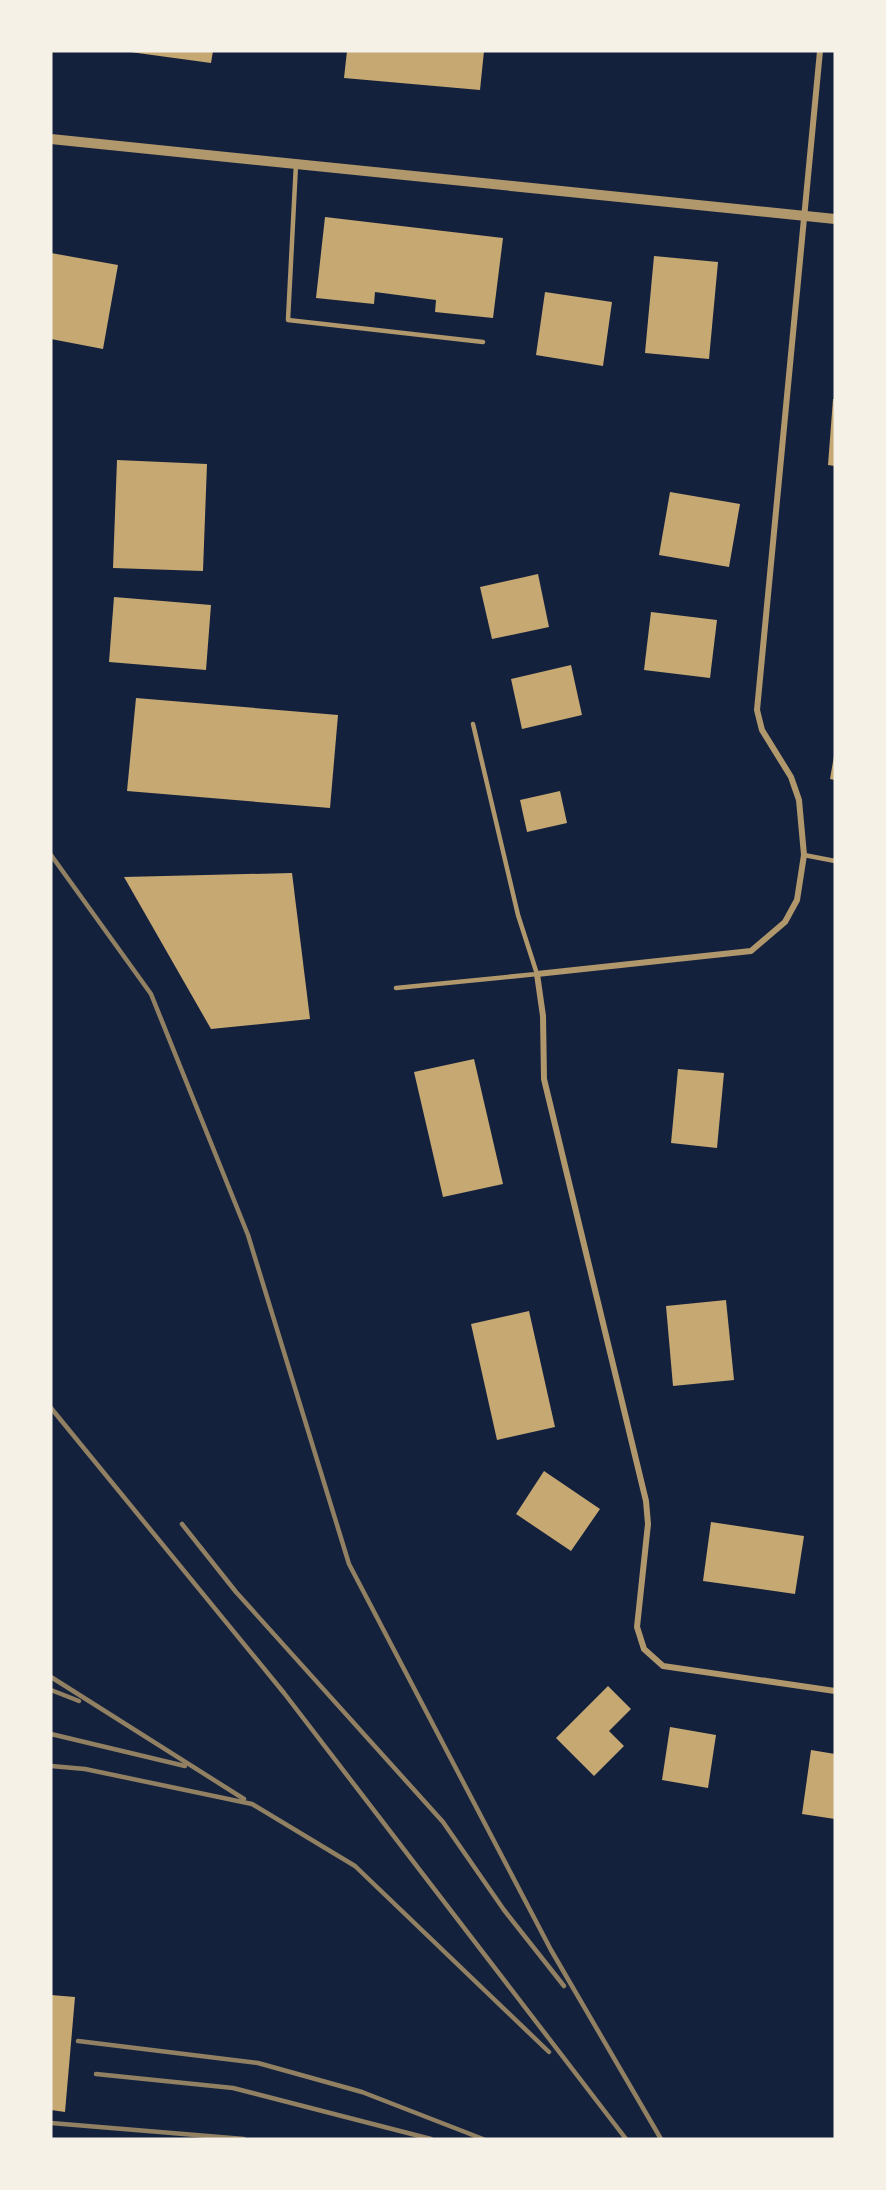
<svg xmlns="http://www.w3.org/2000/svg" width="886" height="2190" font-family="'Sofia Sans Condensed',sans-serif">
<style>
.building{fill:#c6a872}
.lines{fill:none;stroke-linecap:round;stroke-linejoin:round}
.service{stroke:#b1986c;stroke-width:4.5}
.minor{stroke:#b1986c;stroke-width:6}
.tertiary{stroke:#b1986c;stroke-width:10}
.rail{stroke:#918062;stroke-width:4.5}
</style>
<rect width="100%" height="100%" fill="#14213d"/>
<g class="building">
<polygon points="123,51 213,51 211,63"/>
<polygon points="347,51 484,51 480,90 344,78"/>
<polygon points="325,217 503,238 493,318 435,312 436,300 375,292 374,304 316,298"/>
<polygon points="51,253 118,265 103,349 51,339"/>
<polygon points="654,256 718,262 709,359 645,353"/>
<polygon points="545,292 612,302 603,366 536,355"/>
<polygon points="833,399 835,399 835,466 828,465"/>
<polygon points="117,460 207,464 203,571 113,568"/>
<polygon points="670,492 740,504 729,567 659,555"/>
<polygon points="538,574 549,627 492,639 480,587"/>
<polygon points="114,597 211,605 206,670 109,662"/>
<polygon points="651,612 717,620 710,678 644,670"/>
<polygon points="571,665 582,715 522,729 511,679"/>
<polygon points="136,698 338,715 330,808 127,791"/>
<polygon points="834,756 835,756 835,780 830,779"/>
<polygon points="560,791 567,823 527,832 520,800"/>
<polygon points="292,873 310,1019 211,1029 124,877"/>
<polygon points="474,1059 503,1184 443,1197 414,1072"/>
<polygon points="678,1069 724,1073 717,1148 671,1143"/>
<polygon points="726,1300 734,1380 673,1386 666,1306"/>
<polygon points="529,1311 555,1427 497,1440 471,1324"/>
<polygon points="544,1471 600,1509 571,1551 516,1514"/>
<polygon points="711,1522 804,1536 795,1594 703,1581"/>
<polygon points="608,1686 631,1709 609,1731 624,1746 594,1776 556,1738"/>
<polygon points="670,1727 716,1735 708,1788 662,1780"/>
<polygon points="811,1750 835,1754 835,1819 802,1814"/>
<polygon points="51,1995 75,1997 65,2112 51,2110"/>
</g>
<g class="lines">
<g class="service">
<polyline points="296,164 288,320 483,342"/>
<polyline points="804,855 835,861"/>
<polyline points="396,988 537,974 518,915 473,724"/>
</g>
<polyline class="minor" points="820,51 757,710 762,730 791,777 799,800 804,855 797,900 785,922 751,951 537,974 543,1016 544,1079 646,1501 648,1524 637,1627 644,1649 663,1666 835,1691"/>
<polyline class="tertiary" points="51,139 835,219"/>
<g class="rail">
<polyline points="51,855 151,994 248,1235 349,1564 551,1950 661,2139"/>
<polyline points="51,1408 284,1693 626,2139"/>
<polyline points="182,1524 236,1592 443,1822 504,1910 564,1986"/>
<polyline points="51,1677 244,1799"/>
<polyline points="51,1690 79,1701"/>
<polyline points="51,1734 185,1766"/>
<polyline points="51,1766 85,1769 252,1804 355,1866 549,2052"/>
<polyline points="78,2041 258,2063 362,2092 483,2139"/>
<polyline points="96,2074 233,2088 431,2139"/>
<polyline points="51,2123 244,2139"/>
</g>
</g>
<rect width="886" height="2190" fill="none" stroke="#f6f1e7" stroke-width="105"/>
</svg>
